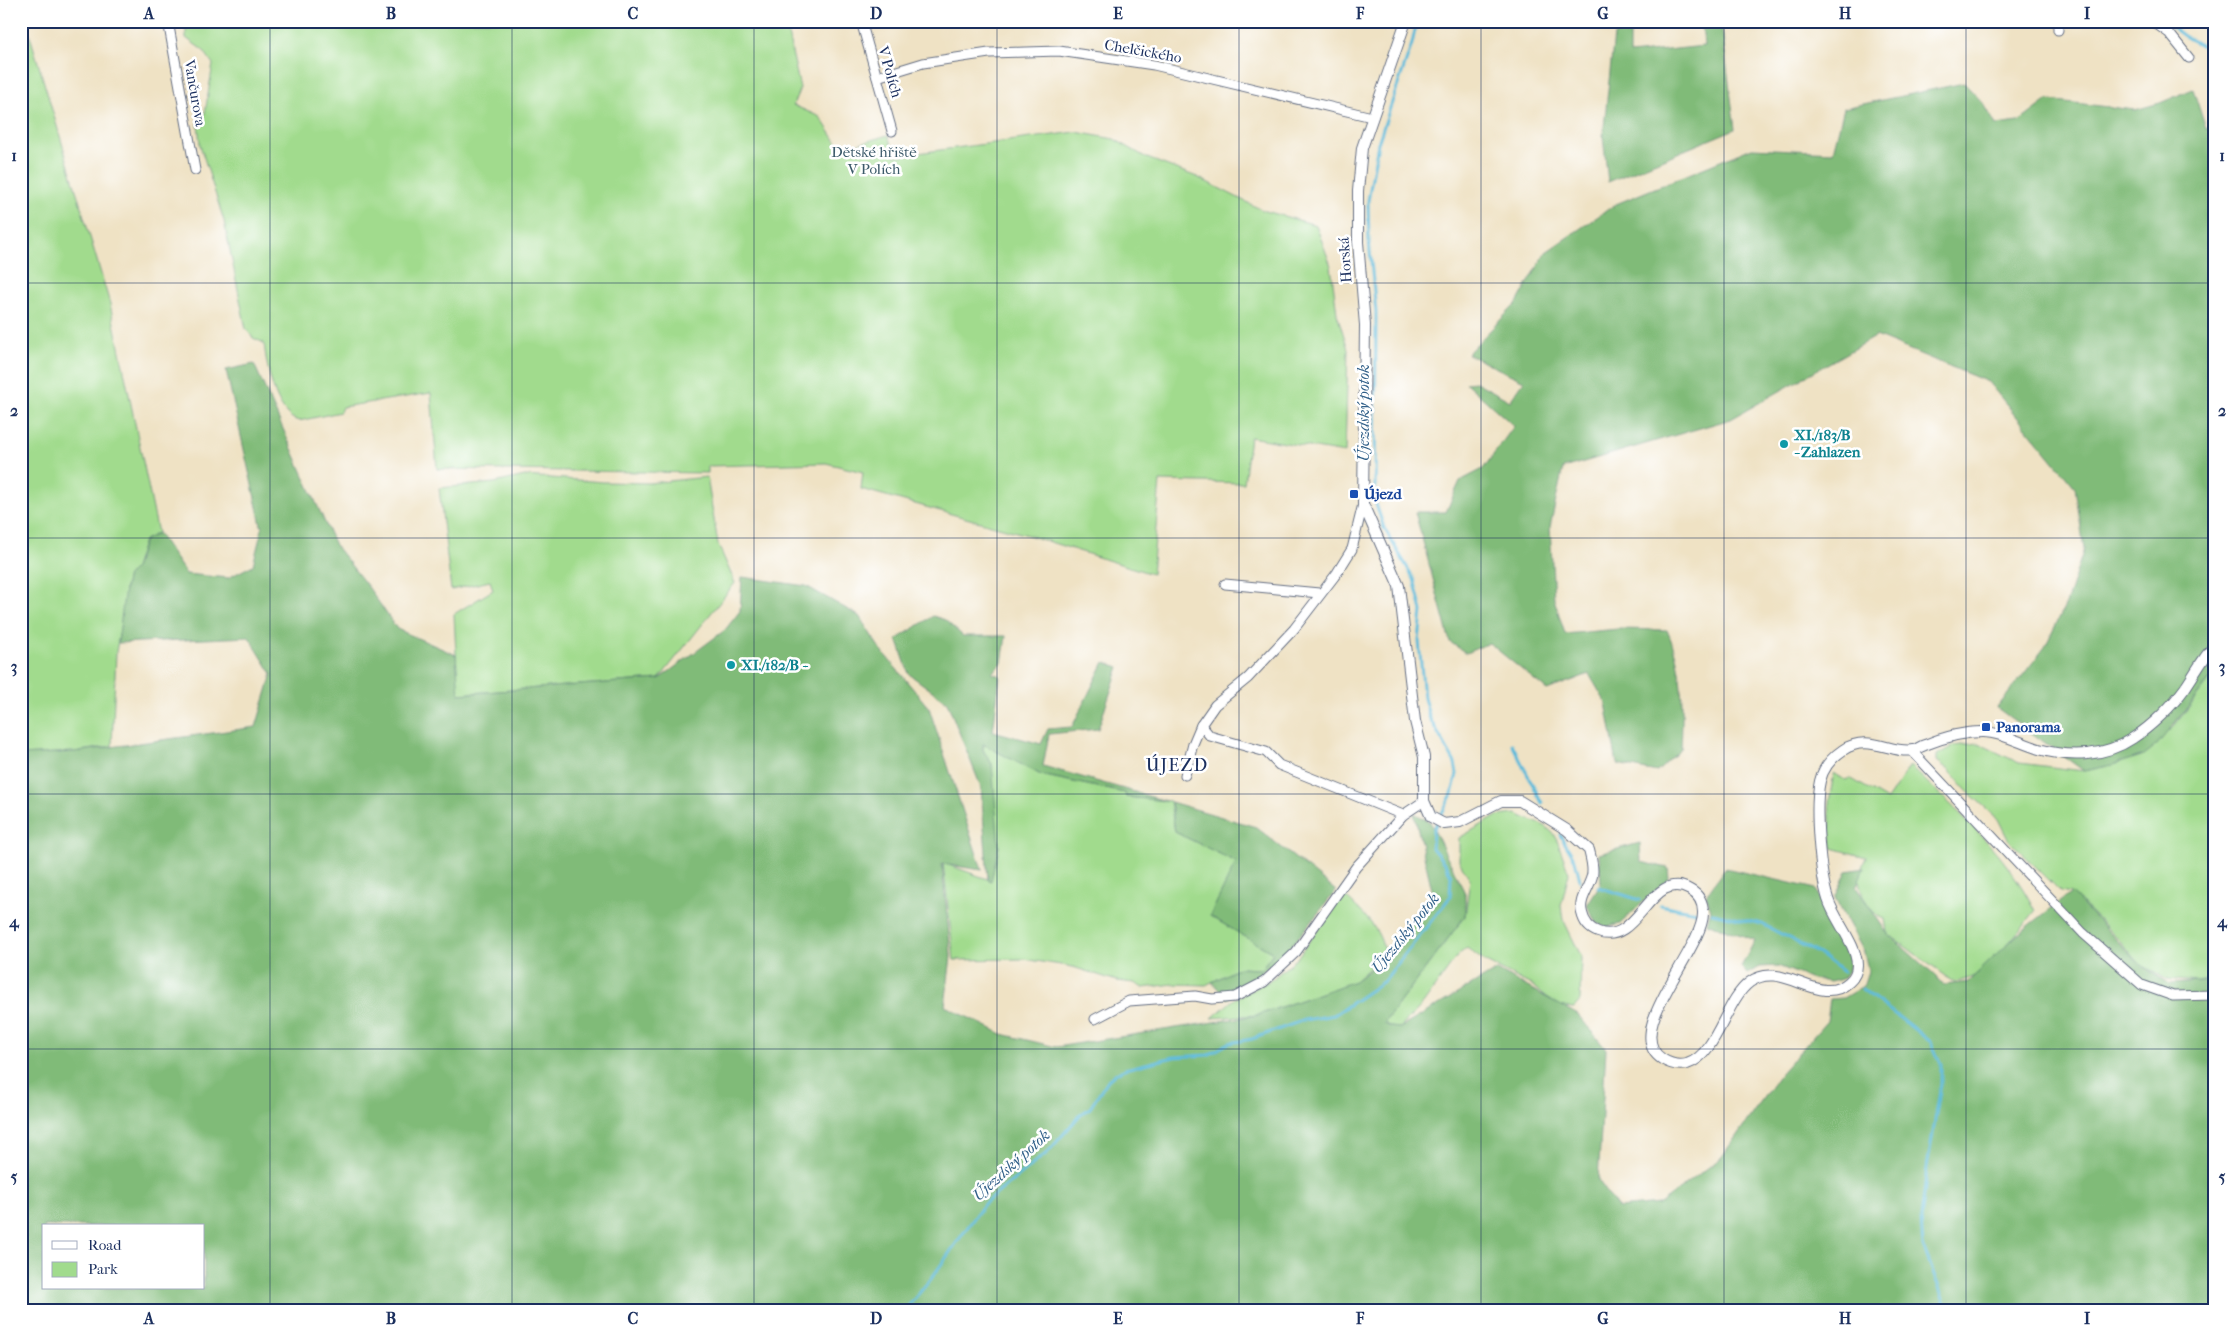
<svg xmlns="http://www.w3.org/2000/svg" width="2236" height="1332" font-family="'IM FELL French Canon',serif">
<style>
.green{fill:#a1db8d;stroke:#5e8576}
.forest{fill:#80bb78;stroke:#4e756b;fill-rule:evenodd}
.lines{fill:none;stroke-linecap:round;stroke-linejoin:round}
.stream{stroke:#5bbada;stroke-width:3}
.minor-casing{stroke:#656e82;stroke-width:11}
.tertiary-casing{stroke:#656e82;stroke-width:12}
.minor{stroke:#fff;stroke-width:9}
.tertiary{stroke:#fff;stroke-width:10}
.grid{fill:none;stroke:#1b2f5e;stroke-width:1;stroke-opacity:0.55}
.culture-dot{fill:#0f9aa8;stroke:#fff;stroke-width:2}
.transit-dot{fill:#1a4fb4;stroke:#fff;stroke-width:2}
.labels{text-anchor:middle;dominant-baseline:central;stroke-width:5;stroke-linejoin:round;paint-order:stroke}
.street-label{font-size:15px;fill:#1b2f5e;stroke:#fff}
.park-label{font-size:15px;fill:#3c5a6a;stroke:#fff}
.culture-label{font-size:15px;font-weight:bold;fill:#0d838f;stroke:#fff;text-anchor:start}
.transit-label{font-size:15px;font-weight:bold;fill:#164399;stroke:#fff;text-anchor:start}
.water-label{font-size:16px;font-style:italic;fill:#316089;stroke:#fff}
.quarter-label{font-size:18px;letter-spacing:1px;fill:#1b2f5e;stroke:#fff}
.neatline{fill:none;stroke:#1b2f5e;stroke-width:2}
.grid-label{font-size:16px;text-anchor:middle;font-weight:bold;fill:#1b2f5e}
</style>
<rect width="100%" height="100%" fill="#fff"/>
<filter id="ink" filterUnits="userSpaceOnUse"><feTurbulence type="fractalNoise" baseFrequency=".02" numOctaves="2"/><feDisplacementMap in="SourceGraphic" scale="10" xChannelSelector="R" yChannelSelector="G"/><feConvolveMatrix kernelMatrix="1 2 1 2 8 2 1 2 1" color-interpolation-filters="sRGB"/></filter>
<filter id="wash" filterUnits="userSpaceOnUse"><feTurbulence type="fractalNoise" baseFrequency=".0096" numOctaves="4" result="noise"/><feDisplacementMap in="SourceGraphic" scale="20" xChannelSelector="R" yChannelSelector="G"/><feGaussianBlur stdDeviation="1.12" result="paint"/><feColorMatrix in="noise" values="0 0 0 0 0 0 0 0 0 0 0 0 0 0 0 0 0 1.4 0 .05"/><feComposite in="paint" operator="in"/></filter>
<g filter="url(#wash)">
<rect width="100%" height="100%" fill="#efe2c4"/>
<g class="green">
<path d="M186 21H785L800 88 793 105 820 117 841 149 888 135 895 156 1076 132 1114 139 1147 158 1197 177 1262 210 1316 225 1331 266 1337 314 1348 349 1345 453 1250 437 1244 483 1160 481 1152 574 1031 536 861 489 863 472 826 463 708 466V473L437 469 431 393 342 407 340 412 299 421C275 416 266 363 264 343L253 338 246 329 224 221 200 145 198 123 205 113 213 64 204 51 186 38Z"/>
<polygon points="21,23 28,29 110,304 158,533 144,540 135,568 128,575 125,588 124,607 116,652 112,746 74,752 21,755"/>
<polygon points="525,476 603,482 649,483 707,477 718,544 735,583 659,679 458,694 454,614 493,590 490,581 451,590 439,488 494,483"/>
<polygon points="2215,673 2215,978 2197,982 2166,979 2140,964 2120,941 2071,893 2060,891 2008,839 1998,819 1966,790 1949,770 1937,761 1937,755 1953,746 1978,743 2019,763 2084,771 2112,765 2144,755 2174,726"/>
<polygon points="983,744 1041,775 1125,793 1126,797 1170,801 1175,832 1237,862 1210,916 1273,953 1261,969 1239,968 1206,985 1173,984 1143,988 1134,983 1117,981 1073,967 1024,959 954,960 943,863 990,880 993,866 992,764 983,750"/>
<path d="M1910 766C1955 809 2008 854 2035 911 2023 927 1988 969 1972 977 1966 980 1959 981 1953 982L1887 933 1885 919C1875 915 1873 912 1867 903 1856 884 1858 877 1866 857L1832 848 1829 802 1834 773 1845 780 1850 778 1887 800Z"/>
<polygon points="1516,814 1545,826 1555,835 1569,873 1561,906 1563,919 1581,956 1580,1001 1574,1008 1563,1007 1554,1003 1531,985 1484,961 1467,948 1458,955 1423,1004 1400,1028 1390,1027 1384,1023 1465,916 1470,879 1459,861 1459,838 1497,816"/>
<path d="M1343 894C1360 911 1383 929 1384 955L1355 981 1258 1015 1212 1018 1234 999 1271 980 1297 958Z"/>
</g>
<g class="forest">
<polygon points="1702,21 1721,21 1735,129 1608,182 1603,136 1614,35 1630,31 1630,54 1704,46"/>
<path d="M1964 83 1984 104 1996 125 2019 122 2048 100 2135 110 2160 103 2193 89 2206 129 2215 127V673L2157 745 2144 755 2112 765 2084 771 1997 708 2045 647 2066 604 2084 549 2075 487 1988 382 1876 336 1731 419 1563 468 1550 527 1554 599 1565 634 1618 629 1667 630C1684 669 1683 707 1681 749L1657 772 1617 764 1606 703 1589 674 1547 690 1489 643 1466 653 1450 642 1415 512H1446L1460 481 1483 469 1514 426 1466 383 1476 382 1510 401 1524 381 1467 354 1517 303 1546 252 1616 204 1752 148 1833 152 1844 108Z"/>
<path d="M254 364 335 545 369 588 397 629 456 655 459 694 659 679 725 630 740 611 742 577 806 586 859 616 880 649 929 708 982 870 942 864 951 956 945 1006 1002 1034 1056 1047 1258 1015 1355 981 1379 962 1433 894 1414 813 1430 822 1465 893V916L1384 1023 1390 1027 1400 1028 1497 970 1578 1015 1606 1049 1598 1180 1618 1208 1660 1204 1721 1158 1780 1074 1827 1021 1830 999 1843 998 1863 986 1868 971 1864 952 1835 898 1847 871 1864 868 1856 887 1887 933 1945 985 1968 982 2017 935 2071 893 2140 964 2169 984 2215 981V1311H21V755L74 752 256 727 272 674 249 637 118 643 125 588 128 575 135 568 145 540 158 533 186 574 228 578 253 565 262 529 226 370ZM44 1226H204V1288H44Z"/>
<polygon points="933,616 945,620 963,636 1006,636 1002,663 992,673 1000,676 993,731 1041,744 1048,729 1072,727 1104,662 1119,667 1098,729 1049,734 1043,766 1166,801 1126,797 1125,793 1041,775 983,744 983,750 992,764 999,847 991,881 988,880 981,787 947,702 909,674 897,639"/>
<polygon points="1171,802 1256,827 1336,891 1284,955 1227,999 1212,982 1239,968 1261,969 1273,953 1210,916 1236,862 1175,832"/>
<polygon points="1640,843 1641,862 1668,868 1669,878 1620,924 1608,927 1596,923 1587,905 1601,883 1599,854"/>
<polygon points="1725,868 1816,889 1827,917 1849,958 1848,971 1842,979 1830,982 1812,979 1778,966 1759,967 1747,974 1741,967 1755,940 1707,923 1711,910 1706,895"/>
</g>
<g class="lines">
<g class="stream">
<polyline points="2164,21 2184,36 2215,53"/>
<polyline points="1512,744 1542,803"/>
<polyline points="1560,835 1575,860 1580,880"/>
<polyline points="1598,887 1640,900"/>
<polyline points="1660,905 1696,912"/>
<polyline points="1712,913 1762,924 1819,954 1843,972"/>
<polyline points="1862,989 1931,1042 1941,1064 1941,1084 1927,1168 1921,1219 1923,1246 1948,1311"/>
<polyline points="904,1311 931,1279 984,1204 1048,1152 1080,1115 1090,1108 1108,1080 1115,1074 1125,1069 1174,1057 1208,1055 1229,1043 1252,1039 1304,1020 1334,1015 1384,981 1450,897 1451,875 1445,864 1432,848 1433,830 1452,794 1457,774 1455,763 1430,719 1424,698 1419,641 1422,611 1414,579 1384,528 1375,501 1376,312 1369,241 1368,201 1378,143 1412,44 1415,30"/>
</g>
</g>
</g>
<g filter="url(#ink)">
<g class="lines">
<g class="minor-casing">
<g id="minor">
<polyline points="168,21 195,170"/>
<polyline points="861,21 892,131"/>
<polyline points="2058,21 2058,30"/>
<polyline points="2152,21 2169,33 2189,58"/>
<polyline points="877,77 923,63 989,53 1059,51 1154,65 1372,117"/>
<polyline points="1225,584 1319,593"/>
<polyline points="1201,725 1210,736 1266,752 1279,765 1403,815"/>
<polyline points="1912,751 2083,933 2142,985 2173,996 2215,995"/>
<polyline points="1185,775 1193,744 1201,725 1215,705 1248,678 1294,629 1337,573 1352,549 1363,504"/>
<polyline points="1095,1019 1129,1001 1195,996 1212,999 1235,997 1264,982 1296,952 1356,867 1403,815 1424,801"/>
</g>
</g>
<g class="tertiary-casing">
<path id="tertiary" d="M1406 21 1362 148 1358 191V242L1365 325 1363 504 1399 586 1415 721 1424 757V801L1431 817 1444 824 1460 822 1501 801H1520L1567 830 1589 850C1591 859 1594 867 1592 876 1589 888 1578 900 1582 913 1584 922 1590 929 1598 932 1639 947 1650 867 1690 890 1699 895 1703 903 1703 912 1705 948 1620 1032 1662 1059 1670 1064 1678 1066 1687 1064 1718 1054 1725 1000 1750 982 1783 958 1819 1009 1849 982 1854 978 1857 971 1857 965 1857 945 1834 919 1828 899 1820 874 1814 807 1820 781 1823 768 1831 758 1843 750 1868 733 1891 754 1913 750 1917 750 1920 746 1925 745 1942 738 1963 732 1982 732 2001 732 2020 743 2039 749 2070 758 2105 757 2133 738 2152 726 2172 706 2185 688 2195 674 2203 657 2215 645"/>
</g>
<use href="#minor" class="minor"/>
<use href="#tertiary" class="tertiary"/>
</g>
</g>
<path class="grid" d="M270 21V1311M512 21V1311M754 21V1311M997 21V1311M1239 21V1311M1481 21V1311M1724 21V1311M1966 21V1311M21 283H2215M21 538H2215M21 794H2215M21 1049H2215"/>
<g class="culture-dot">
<circle cx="1784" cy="444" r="5"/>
<circle cx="731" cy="665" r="5"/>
</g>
<g class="transit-dot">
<rect x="1349" y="489" width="10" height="10" rx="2.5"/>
<rect x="1981" y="722" width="10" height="10" rx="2.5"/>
</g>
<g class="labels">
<g class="street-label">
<text transform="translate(1143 51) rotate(10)">Chelčického</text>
<text transform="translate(890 72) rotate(74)">V Polích</text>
<text transform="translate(195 93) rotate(80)">Vančurova</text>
<text transform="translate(1345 260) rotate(-94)">Horská</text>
</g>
<g class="park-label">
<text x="874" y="152">Dětské hřiště<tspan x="874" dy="17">V Polích</tspan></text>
</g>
<g class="culture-label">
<text x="1794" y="435">XI./183/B<tspan x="1794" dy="17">- Zahlazen</tspan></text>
<text x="741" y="665">XI./182/B -</text>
</g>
<g class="transit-label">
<text x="1364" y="494">Újezd</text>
<text x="1996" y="727">Panorama</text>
</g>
<g class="water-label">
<text transform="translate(1363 413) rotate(-90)">Újezdský potok</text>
<text transform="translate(1405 933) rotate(-51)">Újezdský potok</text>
<text transform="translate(1011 1165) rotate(-42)">Újezdský potok</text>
</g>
<g class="quarter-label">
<text x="1177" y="765">ÚJEZD</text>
</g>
</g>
<rect width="2236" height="1332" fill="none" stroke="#fff" stroke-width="55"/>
<rect x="42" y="1224" width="162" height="65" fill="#ffffff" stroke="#a4acbf"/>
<rect x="52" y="1241" width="25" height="8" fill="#ffffff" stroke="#a4acbf"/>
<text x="88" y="1250" font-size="15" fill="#1b2f5e">Road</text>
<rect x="52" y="1262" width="25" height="15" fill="#a1db8d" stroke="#a4acbf"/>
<text x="88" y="1274" font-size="15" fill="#1b2f5e">Park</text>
<rect x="28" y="28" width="2180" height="1276" class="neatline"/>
<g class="grid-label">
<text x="149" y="19">A</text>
<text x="391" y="19">B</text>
<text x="633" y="19">C</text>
<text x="876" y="19">D</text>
<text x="1118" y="19">E</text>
<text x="1360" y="19">F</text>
<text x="1603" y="19">G</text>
<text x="1845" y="19">H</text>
<text x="2087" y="19">I</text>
<text x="14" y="161">1</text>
<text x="2222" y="161">1</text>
<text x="14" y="416">2</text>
<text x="2222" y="416">2</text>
<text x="14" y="672">3</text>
<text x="2222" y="672">3</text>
<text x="14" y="927">4</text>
<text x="2222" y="927">4</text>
<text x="14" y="1182">5</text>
<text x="2222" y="1182">5</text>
<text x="149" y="1324">A</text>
<text x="391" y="1324">B</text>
<text x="633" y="1324">C</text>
<text x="876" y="1324">D</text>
<text x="1118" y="1324">E</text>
<text x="1360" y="1324">F</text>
<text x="1603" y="1324">G</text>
<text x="1845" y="1324">H</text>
<text x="2087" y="1324">I</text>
</g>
</svg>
